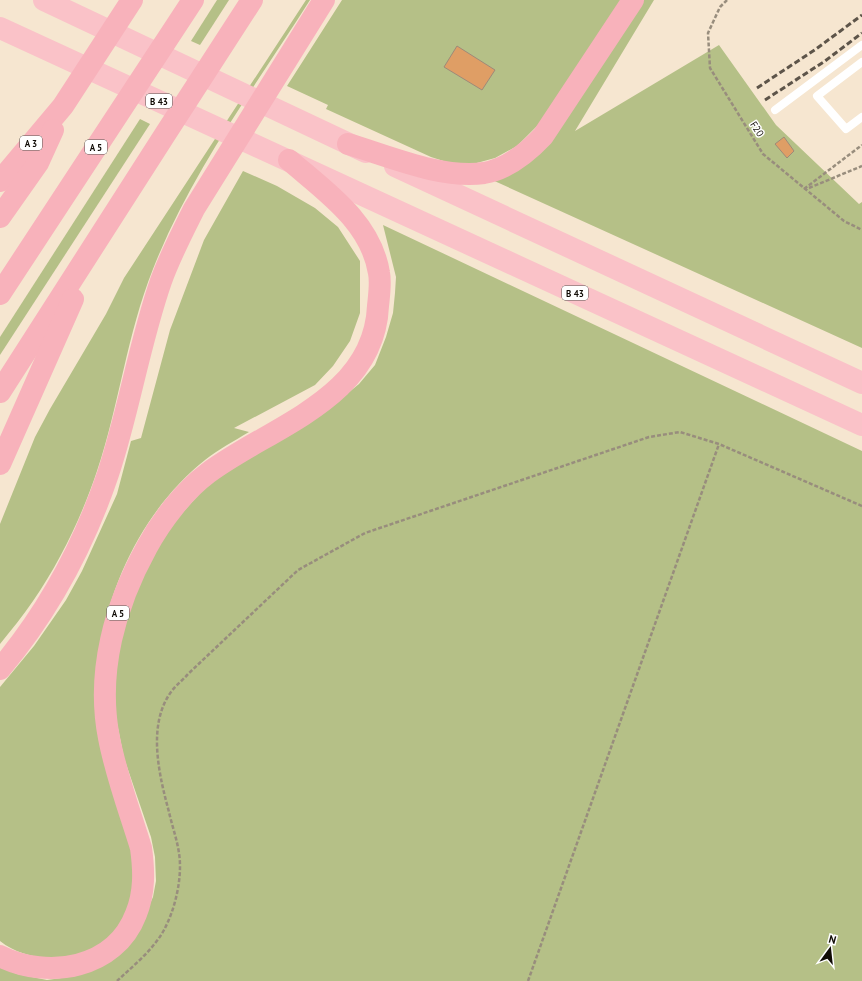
<svg xmlns="http://www.w3.org/2000/svg" width="862" height="981" font-family="'PT Sans',sans-serif">
<style>
.green{fill:#b5c087}
.building{fill:#df9e65;stroke:#9e8a79}
.lines{fill:none;stroke-linecap:round;stroke-linejoin:round}
.path{stroke:#988d7d;stroke-width:2.5;stroke-dasharray:4 2;stroke-linecap:butt}
.service{stroke:#fff;stroke-width:8}
.trunk{stroke:#fac2c8;stroke-width:22}
.motorway{stroke:#f8b2bb;stroke-width:22}
.rail{stroke:#5d5449;stroke-width:3;stroke-dasharray:6 3;stroke-linecap:butt}
.labels{text-anchor:middle;dominant-baseline:central;stroke-width:3;stroke-linejoin:round;paint-order:stroke}
.shield{fill:#fff;stroke:#585450;stroke-width:1}
.shield-label{font-size:9px;font-weight:bold;fill:#100b05}
.street-label{font-size:10px;fill:#100b05;stroke:#fff}
</style>
<rect width="100%" height="100%" fill="#f6e6d0"/>
<g class="green">
<polygon points="217,0 229,0 200,45 191,41"/>
<path d="M306 0H310C255 87 191 172 153 269 127 334 119 405 97 471 82 516 60 562 33 601 23 616 11 630 0 644V524L35 437 50 409 106 314 124 278Z"/>
<polygon points="342,0 621,0 541,122 517,146 495,158 473,164 453,164 431,157 326,109 328,105 287,86"/>
<polygon points="643,0 654,0 575,131 719,45 776,125 859,204 862,202 862,348 490,179 511,171"/>
<polygon points="140,119 150,124 0,355 0,337"/>
<path d="M243 171 277 186 315 208 338 227 360 261V313L350 341 333 366 315 385 234 428 249 432C234 441 219 449 205 460 149 505 114 572 101 642 99 656 107 680 109 694 115 731 121 769 128 806 130 823 135 841 136 858 137 881 129 914 114 932 87 963 31 966 0 941V687L34 646 66 600 82 571 117 494 131 441 141 438 170 330 204 240Z"/>
<polygon points="383,225 862,451 862,981 0,981 0,967 17,974 47,980 76,976 111,960 138,930 153,897 156,881 155,857 151,837 124,758 117,723 114,696 117,656 126,616 161,537 217,474 337,402 359,384 375,365 386,337 393,313 395,293 396,277"/>
</g>
<g class="building">
<polygon points="457,46 495,70 482,90 444,67"/>
<polygon points="784,137 794,151 787,158 775,144"/>
</g>
<g class="lines">
<g class="path">
<polyline points="727,0 720,7 708,33 710,68 763,154 844,221 862,230"/>
<polyline points="809,188 862,166"/>
<polyline points="804,189 862,145"/>
<path d="M117 981C133 966 153 950 164 930 174 911 180 887 180 866 180 847 173 830 169 812 159 775 147 725 171 692 176 685 183 680 188 674L298 570 365 533 649 437 680 432 719 444 862 506"/>
<polyline points="528,981 719,444"/>
</g>
<g class="service">
<polyline points="862,62 817,96 846,129 862,117"/>
<polyline points="775,110 862,45"/>
</g>
<g class="trunk">
<polyline points="44,0 366,152"/>
<polyline points="0,28 862,425"/>
<polyline points="395,166 862,383"/>
</g>
<g class="motorway">
<path d="M348 144C389 156 441 179 484 173 507 169 528 152 543 136L633 0"/>
<polyline points="0,181 63,106 132,0"/>
<polyline points="0,217 38,163 53,130"/>
<polyline points="0,294 193,0"/>
<path d="M0 392C84 262 167 130 252 0"/>
<polyline points="0,464 73,299"/>
<path d="M0 669C48 612 84 545 108 474 129 411 139 344 161 281 170 256 182 233 194 209L324 0"/>
<path d="M0 956C48 980 115 969 136 914 145 892 144 870 141 848 130 812 116 775 109 738 96 672 115 605 147 547 161 521 184 491 208 473 271 426 374 399 378 306 379 296 381 283 379 273 371 222 325 191 289 160"/>
</g>
<g class="rail">
<polyline points="757,88 816,49 862,15"/>
<polyline points="765,100 825,61 862,33"/>
</g>
</g>
<g class="labels">
<g class="shield">
<rect x="146" y="94" width="26" height="14" rx="3"/>
<rect x="20" y="136" width="22" height="14" rx="3"/>
<rect x="85" y="140" width="22" height="14" rx="3"/>
<rect x="562" y="286" width="26" height="14" rx="3"/>
<rect x="107" y="606" width="22" height="14" rx="3"/>
</g>
<g class="shield-label">
<text x="159" y="101">B 43</text>
<text x="31" y="143">A 3</text>
<text x="96" y="147">A 5</text>
<text x="575" y="293">B 43</text>
<text x="118" y="613">A 5</text>
</g>
<g class="street-label">
<text transform="translate(757 129) rotate(57)">F20</text>
</g>
</g>
<g transform="translate(830 949) rotate(15)" stroke="#ffffff" stroke-width="3" paint-order="stroke">
<path d="M0-3L7 15L0 10L-7 15Z" fill="#100b05"/>
<text y="-6" font-size="11" font-weight="bold" text-anchor="middle" fill="#100b05">N</text>
</g>
</svg>
